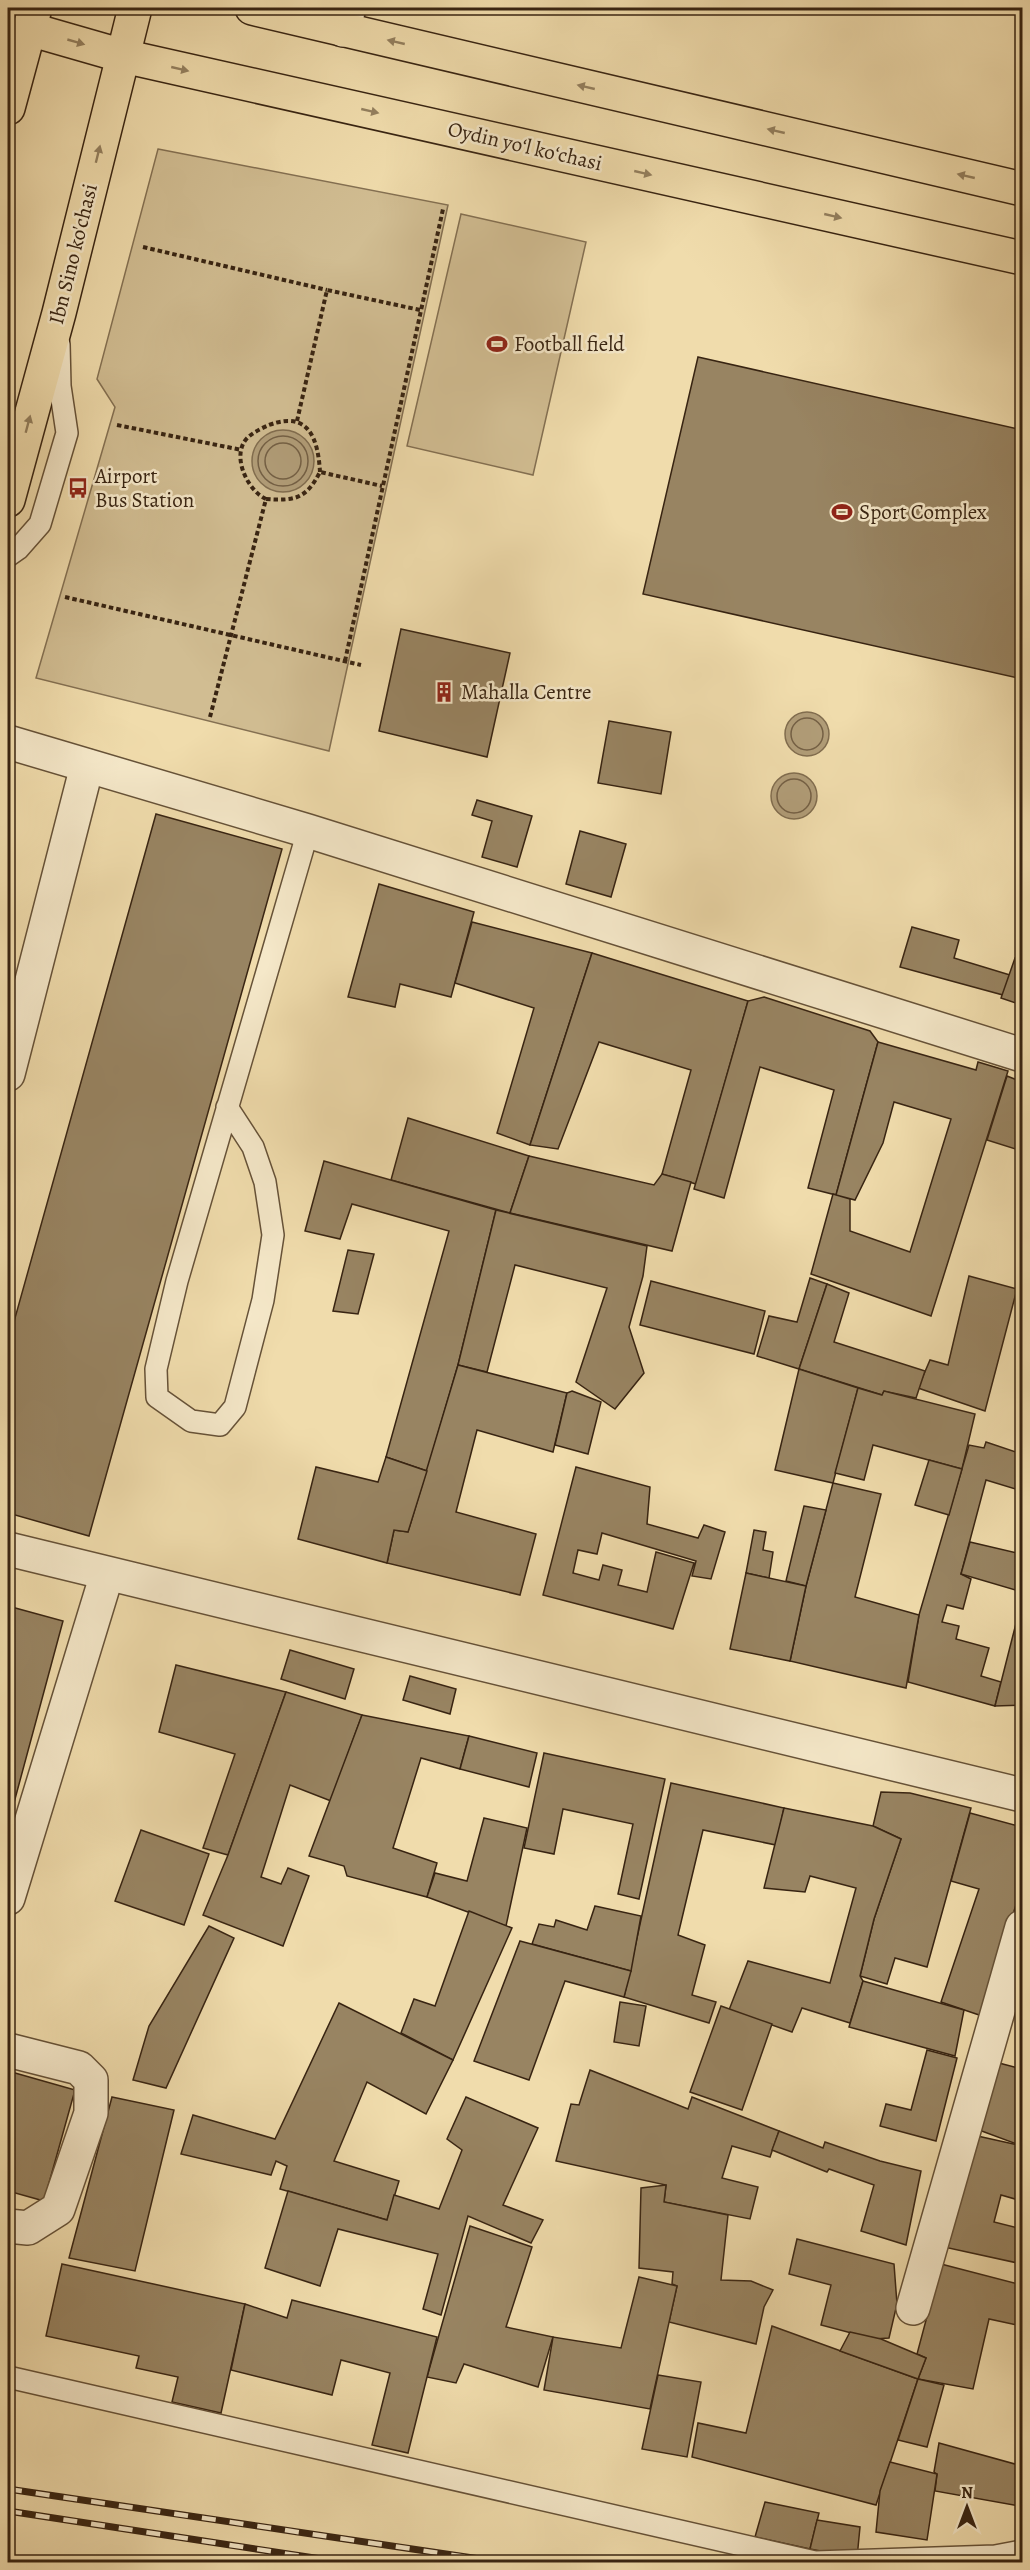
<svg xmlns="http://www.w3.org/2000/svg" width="1030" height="2570" font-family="Alegreya,serif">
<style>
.green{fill:#d1bd92;stroke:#847052;stroke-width:1.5}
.water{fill:#b19d78;stroke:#816d4f;stroke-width:1.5}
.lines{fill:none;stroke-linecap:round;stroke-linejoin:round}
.shore{stroke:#746045;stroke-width:1.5}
.building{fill:#988462;stroke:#382412;stroke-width:1.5}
.service-casing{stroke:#665238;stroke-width:24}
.minor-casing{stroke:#665238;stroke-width:36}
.primary-casing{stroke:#382412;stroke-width:36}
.path{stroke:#382412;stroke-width:4;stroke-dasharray:4.5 3;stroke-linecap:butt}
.service{stroke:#f5e8c9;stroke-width:21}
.minor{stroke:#f5e8c9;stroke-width:33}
.primary{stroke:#f0dcac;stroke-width:33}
.rail-casing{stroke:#382412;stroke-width:7}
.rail{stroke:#f5e8c9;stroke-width:4.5;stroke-dasharray:14;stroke-linecap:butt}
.oneway{fill:#94805f}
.labels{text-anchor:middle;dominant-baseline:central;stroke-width:5;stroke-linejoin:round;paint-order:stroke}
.street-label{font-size:21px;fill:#382412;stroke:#f5e8c9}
.poi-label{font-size:21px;fill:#382412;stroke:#f5e8c9;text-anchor:start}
</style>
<rect width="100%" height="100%" fill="#f0dcac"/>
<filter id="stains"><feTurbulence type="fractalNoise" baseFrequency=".00333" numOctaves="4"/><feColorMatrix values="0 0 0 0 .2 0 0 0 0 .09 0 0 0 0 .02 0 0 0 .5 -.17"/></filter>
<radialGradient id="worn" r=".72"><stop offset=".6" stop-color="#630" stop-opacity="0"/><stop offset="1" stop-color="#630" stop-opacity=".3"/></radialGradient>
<g class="green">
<polygon points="158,149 448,205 329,751 36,678 115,407 97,379"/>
<polygon points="461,214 586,242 533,475 407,446"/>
</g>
<g class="water">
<circle cx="283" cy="461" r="31"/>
<circle cx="807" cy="734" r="22"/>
<circle cx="794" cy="796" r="23"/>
</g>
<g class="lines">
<g class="shore">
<circle cx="283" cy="461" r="25"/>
<circle cx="283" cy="461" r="18"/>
<circle cx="807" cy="734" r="16"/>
<circle cx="794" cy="796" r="17"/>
</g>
</g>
<g class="building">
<polygon points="698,357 1022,430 1022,679 643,594"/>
<polygon points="401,629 510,653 487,757 379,731"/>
<polygon points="609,721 671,732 661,794 598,783"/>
<polygon points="477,800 532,816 517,867 482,857 492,821 472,815"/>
<polygon points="156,814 282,849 89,1536 8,1513 8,1343"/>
<polygon points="580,831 626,844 611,897 566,884"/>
<polygon points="379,884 474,912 451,997 400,984 395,1007 348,997"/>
<polygon points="472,922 592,953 530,1145 497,1133 534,1008 455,983"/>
<polygon points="912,927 959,940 954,958 1010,975 1003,995 900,967"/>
<polygon points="592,953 748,1001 696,1184 662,1174 691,1070 599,1042 558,1149 530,1145"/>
<polygon points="1015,958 1022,961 1022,1005 1001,998"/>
<polygon points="764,997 870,1031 878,1042 836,1195 808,1188 834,1090 760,1067 724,1198 694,1189 748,1001"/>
<polygon points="878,1042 976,1070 978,1062 1008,1071 931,1316 811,1274 833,1194 850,1199 850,1231 910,1252 951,1119 894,1102 883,1143 855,1200 836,1195"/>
<polygon points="1007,1076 1022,1082 1022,1151 987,1140"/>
<polygon points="408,1118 529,1156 510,1213 391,1180"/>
<polygon points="529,1156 654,1185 662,1174 691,1182 672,1251 510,1213"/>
<polygon points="324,1161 496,1210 458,1365 427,1471 386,1457 449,1231 352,1204 340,1239 305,1231"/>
<polygon points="496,1210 647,1246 643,1276 629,1327 644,1373 615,1409 576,1382 607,1288 515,1265 487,1372 458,1365"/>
<polygon points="348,1250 374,1254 358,1314 333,1311"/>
<polygon points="969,1276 1017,1289 985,1411 918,1388 930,1360 948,1365"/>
<polygon points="810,1278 827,1284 799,1369 757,1356 769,1316 797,1322"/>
<polygon points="651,1281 765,1311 754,1354 640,1325"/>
<polygon points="827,1284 849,1293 834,1342 925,1371 916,1398 884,1391 882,1395 799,1369"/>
<polygon points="458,1365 567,1393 553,1452 477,1430 456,1512 536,1534 520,1595 387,1563 394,1530 408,1532"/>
<polygon points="799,1369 858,1388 833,1483 775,1470"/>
<polygon points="858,1388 882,1395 884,1391 975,1414 962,1469 873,1445 864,1480 835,1473"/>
<polygon points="572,1391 601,1402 588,1454 555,1445 567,1393"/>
<polygon points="986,1442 1022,1454 1022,1491 986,1480 961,1574 971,1579 963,1609 947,1605 942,1622 959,1626 956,1639 989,1648 981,1676 1001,1682 995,1706 908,1682 919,1615 969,1445 984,1448"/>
<polygon points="386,1457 427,1471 408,1532 394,1530 387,1563 298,1539 316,1467 378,1482"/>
<polygon points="929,1460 962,1469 949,1515 915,1505"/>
<polygon points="576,1467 650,1487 647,1524 698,1538 704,1525 725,1532 711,1579 692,1576 696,1561 602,1533 597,1554 578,1550 573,1573 599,1580 603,1565 622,1570 618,1585 647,1592 656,1552 694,1563 673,1629 543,1595"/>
<polygon points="833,1483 881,1494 855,1597 919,1615 906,1688 790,1661 806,1586"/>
<polygon points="804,1506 826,1510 806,1586 786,1581"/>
<polygon points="754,1530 766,1532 763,1550 773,1552 769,1578 746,1573"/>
<polygon points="970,1542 1021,1554 1022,1547 1022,1592 961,1574"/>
<polygon points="746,1573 806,1586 790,1661 730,1649"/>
<polygon points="1022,1600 1022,1705 995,1706 1011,1643"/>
<polygon points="8,1606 63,1621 8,1825"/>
<polygon points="290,1650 354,1669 345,1699 281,1679"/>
<polygon points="176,1665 286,1692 228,1855 203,1848 235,1754 159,1732"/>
<polygon points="410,1676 456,1689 450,1714 403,1700"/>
<polygon points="286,1692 362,1715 331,1801 290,1785 261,1877 281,1884 288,1868 309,1876 283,1946 203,1915 228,1855"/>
<polygon points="362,1715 469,1736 460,1769 421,1758 393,1848 437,1863 427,1897 347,1876 344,1866 309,1856"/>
<polygon points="469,1736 537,1753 529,1787 460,1769"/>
<polygon points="544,1753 665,1779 639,1899 618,1894 633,1824 563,1809 554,1854 524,1848"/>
<polygon points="671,1783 784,1808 776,1845 703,1830 678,1935 705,1945 692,1995 716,2002 709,2023 624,1997"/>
<polygon points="881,1792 910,1793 971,1808 927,1967 895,1958 887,1984 860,1976 874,1919 901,1839 873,1826"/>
<polygon points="784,1808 873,1826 901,1839 874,1919 860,1976 863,1981 850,2023 802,2008 792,2032 729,2010 748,1961 830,1983 856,1888 810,1876 805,1892 764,1888"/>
<polygon points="970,1813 1022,1827 1022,1885 982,2016 941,2002 979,1889 951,1881"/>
<polygon points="484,1818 527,1828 506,1926 427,1897 435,1873 467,1881"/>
<polygon points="141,1830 209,1854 184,1925 115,1901"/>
<polygon points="595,1906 641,1916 631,1971 532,1944 539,1924 554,1927 556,1920 587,1930"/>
<polygon points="469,1911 512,1928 453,2060 401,2033 414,1999 435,2006"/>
<polygon points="209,1926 234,1938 166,2088 133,2080 149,2026"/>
<polygon points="520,1941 631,1971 624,1997 565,1981 529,2080 474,2061"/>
<polygon points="863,1981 964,2010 955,2056 849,2027"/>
<polygon points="620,2002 646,2006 639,2046 614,2042"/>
<polygon points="339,2003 453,2060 426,2114 367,2082 334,2161 399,2181 387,2220 280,2189 287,2166 276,2161 271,2175 181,2154 193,2115 275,2139"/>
<polygon points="721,2006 772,2024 742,2110 690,2092"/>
<polygon points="927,2050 957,2058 936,2141 880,2126 886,2104 911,2110"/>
<polygon points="999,2063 1022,2069 1022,2146 979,2130"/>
<polygon points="590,2070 688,2109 692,2097 779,2131 770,2157 732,2146 722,2178 758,2187 750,2219 664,2202 666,2185 556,2161 571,2104 579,2105"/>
<polygon points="8,2071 75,2090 44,2201 8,2191"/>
<polygon points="112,2097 174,2110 135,2271 69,2258"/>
<polygon points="466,2097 538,2128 503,2205 543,2220 531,2243 468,2216 441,2315 423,2309 438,2254 338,2229 320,2286 265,2268 288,2191 387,2220 394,2195 439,2209 462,2150 447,2139"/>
<polygon points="779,2131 823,2148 825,2142 880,2161 921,2171 906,2245 861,2231 874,2185 829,2169 827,2172 772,2150"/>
<polygon points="973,2135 1022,2146 1022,2201 1001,2195 994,2222 1022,2229 1022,2264 944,2247"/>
<polygon points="666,2185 664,2202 728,2215 721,2280 751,2281 773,2290 764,2307 756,2344 669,2322 677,2286 672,2284 673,2272 639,2268 641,2188"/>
<polygon points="470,2226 532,2247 506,2327 553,2337 538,2387 464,2364 456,2383 427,2377"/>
<polygon points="797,2239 894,2264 897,2304 889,2338 874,2339 821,2325 831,2285 789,2274"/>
<polygon points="62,2264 245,2304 221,2413 172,2402 178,2377 136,2368 139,2356 46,2336"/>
<polygon points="941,2264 1022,2285 1022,2326 989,2319 973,2389 918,2379 926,2358 917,2354"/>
<polygon points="639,2277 677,2286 650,2409 544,2390 553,2337 621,2348"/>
<polygon points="292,2300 437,2337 408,2453 372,2445 390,2373 341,2360 332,2395 231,2370 245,2304 287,2318"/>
<polygon points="772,2326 918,2379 876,2505 692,2457 698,2423 746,2433"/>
<polygon points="850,2332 881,2339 926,2358 918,2379 840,2351"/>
<polygon points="658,2375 701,2382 687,2457 642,2449"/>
<polygon points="918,2379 944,2385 927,2447 898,2440"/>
<polygon points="939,2443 1022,2466 1022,2496 1020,2506 935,2491 937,2474 934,2472"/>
<polygon points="890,2462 937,2474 927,2540 876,2532 880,2491"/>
<polygon points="765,2502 819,2513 810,2549 755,2537"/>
<polygon points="817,2520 860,2527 857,2558 810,2549"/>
</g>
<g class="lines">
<g class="service-casing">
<g id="service">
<polyline points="8,556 18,549 40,524 67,433 60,386 59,344"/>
<polyline points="227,1107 253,1147 265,1182 273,1235 263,1300 235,1407 220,1425 191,1421 157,1397 156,1369 177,1281 308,831"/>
<polyline points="8,2377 815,2562 995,2556 1022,2551"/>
</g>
</g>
<g class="minor-casing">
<g id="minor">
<polyline points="343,30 349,8"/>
<polyline points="8,742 308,831 1022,1055"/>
<polyline points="8,1074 87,766"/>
<polyline points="8,1549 1022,1795"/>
<polyline points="8,1898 107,1574"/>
<polyline points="8,2050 79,2068 91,2080 91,2113 58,2209 28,2228 8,2226"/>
<polyline points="913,2308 1022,1927"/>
</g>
</g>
<g class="primary-casing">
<g id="primary">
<polyline points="252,8 1022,189"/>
<polyline points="29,29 123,56 1022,258"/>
<polyline points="8,108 35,8"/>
<polyline points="8,500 59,313 135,8"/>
</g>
</g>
<g class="path">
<polyline points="143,247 327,290"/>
<polyline points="297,421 327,290 420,310"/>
<polyline points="117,425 242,450"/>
<path d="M266 499C250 492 234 463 243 444 247 435 260 429 269 425 309 410 318 439 320 472"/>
<polyline points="65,597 361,665"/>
<polyline points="345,661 443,209"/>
<path d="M210 717 266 499C295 501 306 499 320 472L382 486"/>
</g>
<use href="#service" class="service"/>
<use href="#minor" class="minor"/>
<use href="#primary" class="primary"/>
<g class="rail-casing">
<g id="rail">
<polyline points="8,2489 500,2562"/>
<polyline points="8,2511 341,2562"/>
</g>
</g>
<use href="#rail" class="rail"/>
</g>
<defs><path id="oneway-solid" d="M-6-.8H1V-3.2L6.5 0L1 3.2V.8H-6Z" transform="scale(1.5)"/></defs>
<g class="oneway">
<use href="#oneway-solid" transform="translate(76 42) rotate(16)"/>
<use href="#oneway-solid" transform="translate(396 42) rotate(-167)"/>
<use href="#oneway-solid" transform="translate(180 69) rotate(13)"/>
<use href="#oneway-solid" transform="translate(586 87) rotate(-167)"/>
<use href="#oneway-solid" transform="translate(370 111) rotate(13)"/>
<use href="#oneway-solid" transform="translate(776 131) rotate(-167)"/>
<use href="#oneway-solid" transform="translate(98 154) rotate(-76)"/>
<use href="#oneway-solid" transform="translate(643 173) rotate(13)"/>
<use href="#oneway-solid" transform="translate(966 176) rotate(-167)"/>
<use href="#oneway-solid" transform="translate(833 216) rotate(13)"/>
<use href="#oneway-solid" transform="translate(28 424) rotate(-75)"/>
</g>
<defs>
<g id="stadium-bare" transform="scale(1.62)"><path d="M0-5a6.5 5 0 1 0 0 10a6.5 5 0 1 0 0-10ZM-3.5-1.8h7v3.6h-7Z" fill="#8f2418" stroke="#f5e8c9" stroke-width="2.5" paint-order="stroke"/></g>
<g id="bus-bare" transform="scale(1.62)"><path d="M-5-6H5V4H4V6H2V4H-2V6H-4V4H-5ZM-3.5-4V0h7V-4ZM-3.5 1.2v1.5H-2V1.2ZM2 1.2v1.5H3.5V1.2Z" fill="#8f2418" stroke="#f5e8c9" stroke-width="2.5" paint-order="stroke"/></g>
<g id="building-bare" transform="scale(1.62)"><path d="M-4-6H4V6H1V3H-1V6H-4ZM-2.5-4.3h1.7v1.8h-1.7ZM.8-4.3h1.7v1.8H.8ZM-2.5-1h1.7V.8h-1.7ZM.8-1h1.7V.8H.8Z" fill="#8f2418" stroke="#f5e8c9" stroke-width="2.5" paint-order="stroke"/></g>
</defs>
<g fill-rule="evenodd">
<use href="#stadium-bare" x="497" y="344"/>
<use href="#bus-bare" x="78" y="488"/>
<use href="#stadium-bare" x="842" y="512"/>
<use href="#building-bare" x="444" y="692"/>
</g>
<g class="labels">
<g class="street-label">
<text transform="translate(525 146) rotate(13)">Oydin yoʻl koʻchasi</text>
<text transform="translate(73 254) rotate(-76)">Ibn Sino ko'chasi</text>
</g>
<g class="poi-label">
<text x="514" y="344">Football field</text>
<text x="95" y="476">Airport<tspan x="95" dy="24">Bus Station</tspan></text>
<text x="859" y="512">Sport Complex</text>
<text x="461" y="692">Mahalla Centre</text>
</g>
</g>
<rect width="1030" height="2570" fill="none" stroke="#f0dcac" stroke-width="30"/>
<rect x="9" y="9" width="1012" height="2552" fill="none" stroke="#382412" stroke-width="3"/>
<rect x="15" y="15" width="1000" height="2540" fill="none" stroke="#382412" stroke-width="1.5"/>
<g transform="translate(967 2507)" stroke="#f5e8c9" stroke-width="4.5" paint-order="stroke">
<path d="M0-4.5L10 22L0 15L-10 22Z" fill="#382412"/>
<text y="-9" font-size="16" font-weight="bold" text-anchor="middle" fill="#382412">N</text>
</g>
<rect width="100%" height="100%" filter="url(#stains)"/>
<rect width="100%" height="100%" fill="url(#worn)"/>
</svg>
